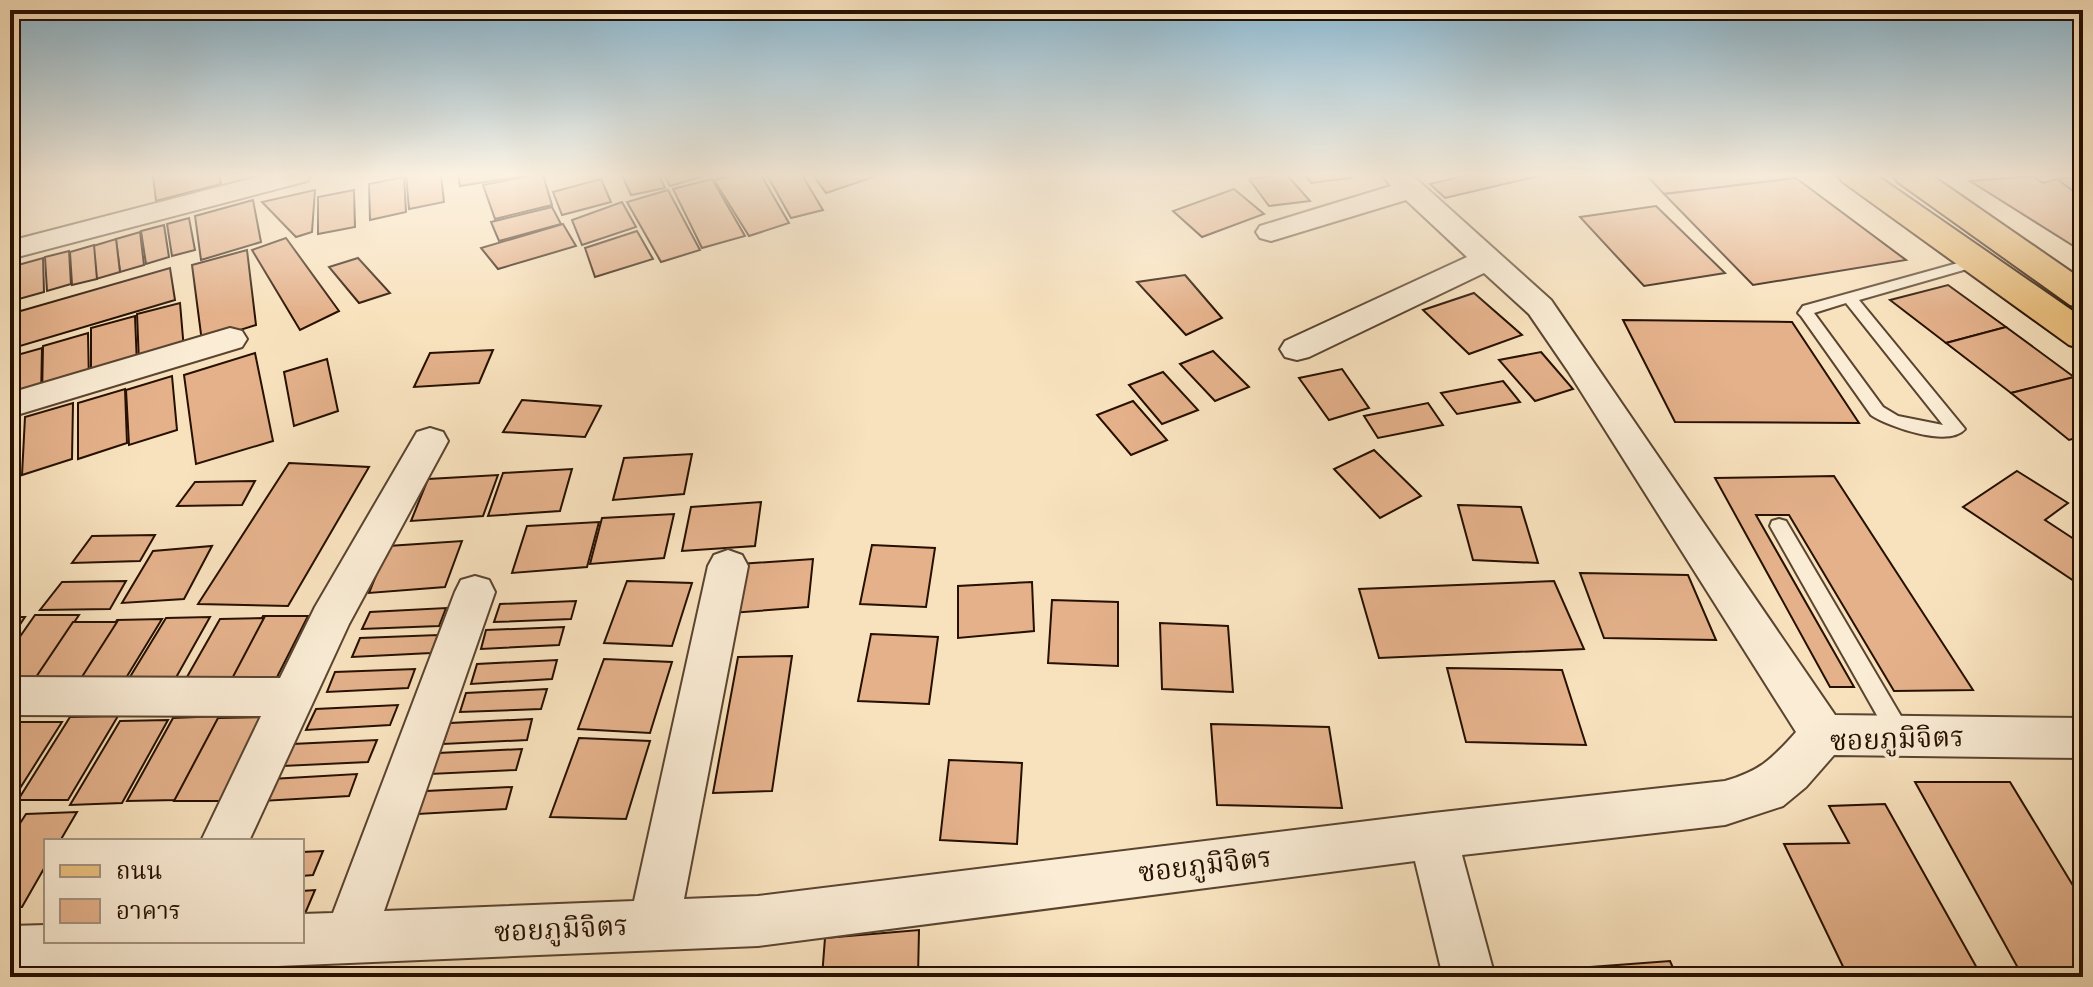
<svg xmlns="http://www.w3.org/2000/svg" width="2093" height="987" font-family="Alegreya,'Noto Serif Thai',serif">
<style>
.building{fill:#e4b18b;stroke:#261000;stroke-width:2}
.lines{fill:none;stroke-linecap:round;stroke-linejoin:round}
.service-casing{stroke:#5a4430;stroke-width:4}
.minor-casing{stroke:#5a4430;stroke-width:4}
.primary-casing{stroke:#261000;stroke-width:4}
.service{fill:#faecd5;fill-rule:evenodd}
.minor{fill:#faecd5;fill-rule:evenodd}
.primary{fill:#ecc17f;fill-rule:evenodd}
.labels{text-anchor:middle;dominant-baseline:central;stroke-width:8;stroke-linejoin:round;paint-order:stroke}
.near-street-label{font-size:28px;fill:#261000;stroke:#faecd5}
</style>
<rect width="100%" height="100%" fill="#f8e2be"/>
<filter id="stains"><feTurbulence type="fractalNoise" baseFrequency=".0025" numOctaves="4"/><feColorMatrix values="0 0 0 0 .2 0 0 0 0 .09 0 0 0 0 .02 0 0 0 .5 -.17"/></filter>
<radialGradient id="worn" r=".72"><stop offset=".6" stop-color="#630" stop-opacity="0"/><stop offset="1" stop-color="#630" stop-opacity=".3"/></radialGradient>
<g class="building">
<polygon points="153,175 219,175 221,184 156,201"/>
<polygon points="406,175 441,175 444,202 409,209"/>
<polygon points="458,175 529,175 460,186"/>
<polygon points="534,175 543,175 552,205 495,219 483,185"/>
<polygon points="622,175 659,175 665,188 631,195"/>
<polygon points="664,175 699,175 701,177 670,186"/>
<polygon points="733,175 761,175 789,223 749,236 714,180"/>
<polygon points="767,175 802,175 823,210 791,218"/>
<polygon points="813,175 879,175 826,193"/>
<polygon points="1275,175 1287,175 1310,201 1269,206 1249,179"/>
<polygon points="1305,175 1347,175 1350,178 1311,183"/>
<polygon points="1467,175 1543,175 1445,198 1430,184"/>
<polygon points="1646,175 1792,175 1796,178 1664,194"/>
<polygon points="2033,176 2043,183 2057,179 2083,198 2083,252 1970,181"/>
<polygon points="2083,176 2083,198 2057,179"/>
<polygon points="404,177 406,212 370,220 369,184"/>
<polygon points="1796,178 1906,260 1753,285 1664,194"/>
<polygon points="601,179 611,202 562,215 553,192"/>
<polygon points="712,179 745,236 702,248 673,189"/>
<polygon points="1234,189 1264,214 1202,237 1173,211"/>
<polygon points="315,190 312,232 296,237 262,202"/>
<polygon points="354,190 355,227 318,234 318,197"/>
<polygon points="668,190 700,250 661,262 627,202"/>
<polygon points="253,200 261,242 201,260 195,216"/>
<polygon points="622,202 636,227 582,245 572,220"/>
<polygon points="1656,206 1725,273 1644,286 1580,217"/>
<polygon points="552,207 561,224 499,241 491,222"/>
<polygon points="189,218 195,250 172,256 167,224"/>
<polygon points="563,224 576,246 498,269 481,248"/>
<polygon points="164,225 169,257 146,264 141,231"/>
<polygon points="637,231 653,259 595,277 585,248"/>
<polygon points="140,232 144,265 120,272 116,239"/>
<polygon points="286,238 339,311 300,330 252,250"/>
<polygon points="116,239 120,272 96,279 93,246"/>
<polygon points="94,245 97,279 72,285 70,252"/>
<polygon points="247,250 256,325 202,342 192,265"/>
<polygon points="69,251 71,284 47,291 45,257"/>
<polygon points="43,258 44,292 19,299 18,265"/>
<polygon points="358,258 390,293 359,303 329,267"/>
<polygon points="20,265 20,300 10,303 10,268"/>
<polygon points="170,268 175,300 10,349 10,314"/>
<polygon points="1185,275 1222,318 1186,335 1137,282"/>
<polygon points="1948,285 2006,327 1946,343 1890,300"/>
<polygon points="1474,293 1522,335 1469,354 1423,310"/>
<polygon points="180,303 184,350 139,363 137,314"/>
<polygon points="135,316 137,365 91,378 91,328"/>
<polygon points="1623,320 1792,322 1859,423 1675,422"/>
<polygon points="2006,327 2074,377 2011,393 1946,343"/>
<polygon points="88,333 89,383 42,397 43,346"/>
<polygon points="42,348 41,399 10,408 10,357"/>
<polygon points="493,350 479,383 414,387 430,353"/>
<polygon points="1213,351 1249,387 1215,401 1180,364"/>
<polygon points="1541,352 1573,389 1535,401 1499,360"/>
<polygon points="255,353 273,441 196,464 184,375"/>
<polygon points="327,359 338,411 294,426 284,372"/>
<polygon points="1342,369 1369,408 1329,420 1299,378"/>
<polygon points="1163,372 1198,410 1162,424 1129,385"/>
<polygon points="172,376 177,430 129,445 126,390"/>
<polygon points="2074,377 2083,383 2083,436 2069,440 2011,393"/>
<polygon points="1503,381 1520,402 1457,414 1441,393"/>
<polygon points="125,389 127,443 78,459 78,403"/>
<polygon points="522,400 601,406 585,437 503,432"/>
<polygon points="1133,401 1167,440 1131,455 1097,415"/>
<polygon points="73,403 72,459 22,475 25,417"/>
<polygon points="1428,403 1443,425 1378,438 1364,416"/>
<polygon points="1374,450 1421,496 1380,518 1334,469"/>
<polygon points="692,454 684,494 613,500 624,458"/>
<polygon points="289,463 369,467 288,606 198,604"/>
<polygon points="572,469 560,511 488,516 503,473"/>
<polygon points="2017,471 2068,503 2045,520 2083,545 2083,582 2080,585 1963,507"/>
<polygon points="498,475 483,516 411,521 428,479"/>
<polygon points="1834,476 1973,690 1894,691 1789,515 1756,515 1854,687 1830,687 1715,478"/>
<polygon points="255,481 242,505 177,506 195,482"/>
<polygon points="761,502 755,546 682,551 691,507"/>
<polygon points="1458,505 1521,507 1538,563 1473,560"/>
<polygon points="674,514 664,558 590,564 602,518"/>
<polygon points="599,522 587,567 512,573 527,526"/>
<polygon points="155,535 140,561 72,563 92,536"/>
<polygon points="462,541 445,587 369,593 388,546"/>
<polygon points="872,545 935,548 926,607 860,604"/>
<polygon points="212,546 184,599 122,603 153,551"/>
<polygon points="813,559 808,607 731,613 739,564"/>
<polygon points="1580,573 1688,575 1716,640 1604,638"/>
<polygon points="126,581 110,609 40,610 62,582"/>
<polygon points="627,581 692,583 672,646 604,643"/>
<polygon points="1554,581 1584,649 1379,658 1359,589"/>
<polygon points="1032,582 1034,631 958,638 958,586"/>
<polygon points="1052,600 1118,602 1118,666 1048,663"/>
<polygon points="576,601 571,619 494,622 500,604"/>
<polygon points="446,608 439,626 362,629 370,612"/>
<polygon points="35,615 79,615 31,687 10,687 10,651"/>
<polygon points="263,616 308,616 272,687 224,689"/>
<polygon points="10,617 25,617 10,639"/>
<polygon points="210,617 169,690 122,690 166,618"/>
<polygon points="264,618 226,690 179,691 220,619"/>
<polygon points="162,619 118,691 71,692 117,620"/>
<polygon points="73,622 117,622 71,694 24,695"/>
<polygon points="1160,623 1228,626 1233,692 1162,689"/>
<polygon points="564,627 559,645 481,649 486,630"/>
<polygon points="871,634 938,637 929,704 858,701"/>
<polygon points="438,635 431,653 352,657 360,638"/>
<polygon points="792,656 772,791 713,793 738,657"/>
<polygon points="604,659 672,662 650,733 578,729"/>
<polygon points="557,660 552,679 471,684 477,664"/>
<polygon points="1447,668 1562,670 1586,745 1466,742"/>
<polygon points="415,669 408,688 327,692 335,672"/>
<polygon points="547,689 541,709 460,712 466,693"/>
<polygon points="398,705 390,725 306,730 316,709"/>
<polygon points="118,716 68,800 18,800 70,717"/>
<polygon points="221,716 177,800 127,801 173,718"/>
<polygon points="266,717 224,801 174,801 218,718"/>
<polygon points="532,719 527,740 443,744 450,723"/>
<polygon points="168,720 122,803 70,805 120,721"/>
<polygon points="14,722 62,722 10,804 10,728"/>
<polygon points="1211,724 1329,727 1342,808 1217,805"/>
<polygon points="579,738 650,741 626,819 550,817"/>
<polygon points="377,740 368,762 283,766 292,744"/>
<polygon points="522,749 516,770 430,774 438,753"/>
<polygon points="949,760 1022,763 1017,844 940,840"/>
<polygon points="357,774 349,796 262,801 271,779"/>
<polygon points="1915,782 2010,782 2083,902 2083,977 2023,977"/>
<polygon points="512,787 506,809 418,814 426,791"/>
<polygon points="1885,804 1982,977 1848,977 1784,844 1849,843 1829,806"/>
<polygon points="77,812 60,841 46,841 46,865 22,907 10,907 10,839 26,814"/>
<polygon points="323,851 313,875 302,876 302,852"/>
<polygon points="315,890 304,916 302,916 302,891"/>
<polygon points="919,930 918,977 822,977 825,938"/>
<polygon points="1670,961 1677,977 1581,977 1578,968"/>
</g>
<g class="lines">
<g class="service-casing">
<g id="service">
<path d="M1976 258 1981 259V265L1859 300 1965 429C1949 448 1889 427 1871 415L1801 316 1798 313 1803 306ZM1846 303 1943 425 1898 416 1883 407 1814 313Z"/>
<polygon points="1779,519 1786,521 1908,728 1911,735 1908,742 1900,744 1892,742 1770,526 1772,521"/>
</g>
</g>
<g class="minor-casing">
<g id="minor">
<polygon points="265,175 311,175 307,181 10,259 10,241"/>
<path d="M1382 175H1412L1551 300 1835 715 2083 718V758L1834 755 1806 787 1783 806 1725 825 1462 855 1495 977H1443L1415 861 758 946 10 977V926L46 925V941H302V914L333 913 455 592 461 580 475 576 489 580 495 592 384 911 634 901 708 566 714 555 728 550 742 555 748 566 684 899 758 896 1433 813 1725 781C1760 771 1772 759 1796 732L1568 371 1529 314 1484 273 1309 357 1297 360 1285 357 1280 349 1285 341 1467 257 1406 200 1271 241 1260 238 1256 232 1260 226 1391 186Z"/>
<polygon points="230,328 242,331 247,339 242,347 10,417 10,393"/>
<polygon points="430,428 443,432 448,441 349,624 249,841 201,841 261,716 10,715 10,677 280,678 315,607 417,432"/>
</g>
</g>
<g class="primary-casing">
<g id="primary">
<polygon points="1838,175 1876,175 2083,318 2083,349 2069,345 1843,182"/>
<polygon points="1893,175 1931,175 2083,280 2083,309 2070,305 1898,182"/>
</g>
</g>
<use href="#service" class="service"/>
<use href="#minor" class="minor"/>
<use href="#primary" class="primary"/>
</g>
<linearGradient id="sky" x2="0" y2="1"><stop stop-color="#8ab8d2"/><stop offset="0.56" stop-color="#fcf2e2"/><stop offset="1" stop-color="#fcf2e2" stop-opacity="0"/></linearGradient>
<rect width="2093" height="313" fill="url(#sky)"/>
<g class="labels">
<g class="near-street-label">
<text transform="translate(1897 739) rotate(-2)">ซอยภูมิจิตร</text>
<text transform="translate(1205 865) rotate(-7)">ซอยภูมิจิตร</text>
<text transform="translate(561 929) rotate(-3)">ซอยภูมิจิตร</text>
</g>
</g>
<rect width="2093" height="987" fill="none" stroke="#f8e2be" stroke-width="40"/>
<rect x="12" y="12" width="2069" height="963" fill="none" stroke="#261000" stroke-width="4"/>
<rect x="20" y="20" width="2053" height="947" fill="none" stroke="#261000" stroke-width="2"/>
<rect x="44" y="839" width="260" height="104" fill="#faecd5" stroke="#a59480" stroke-width="2"/>
<rect x="60" y="865" width="40" height="12" fill="#ecc17f" stroke="#a59480" stroke-width="2"/>
<text x="116" y="879" font-size="24" fill="#261000">ถนน</text>
<rect x="60" y="899" width="40" height="24" fill="#e4b18b" stroke="#a59480" stroke-width="2"/>
<text x="116" y="919" font-size="24" fill="#261000">อาคาร</text>
<rect width="100%" height="100%" filter="url(#stains)"/>
<rect width="100%" height="100%" fill="url(#worn)"/>
</svg>
